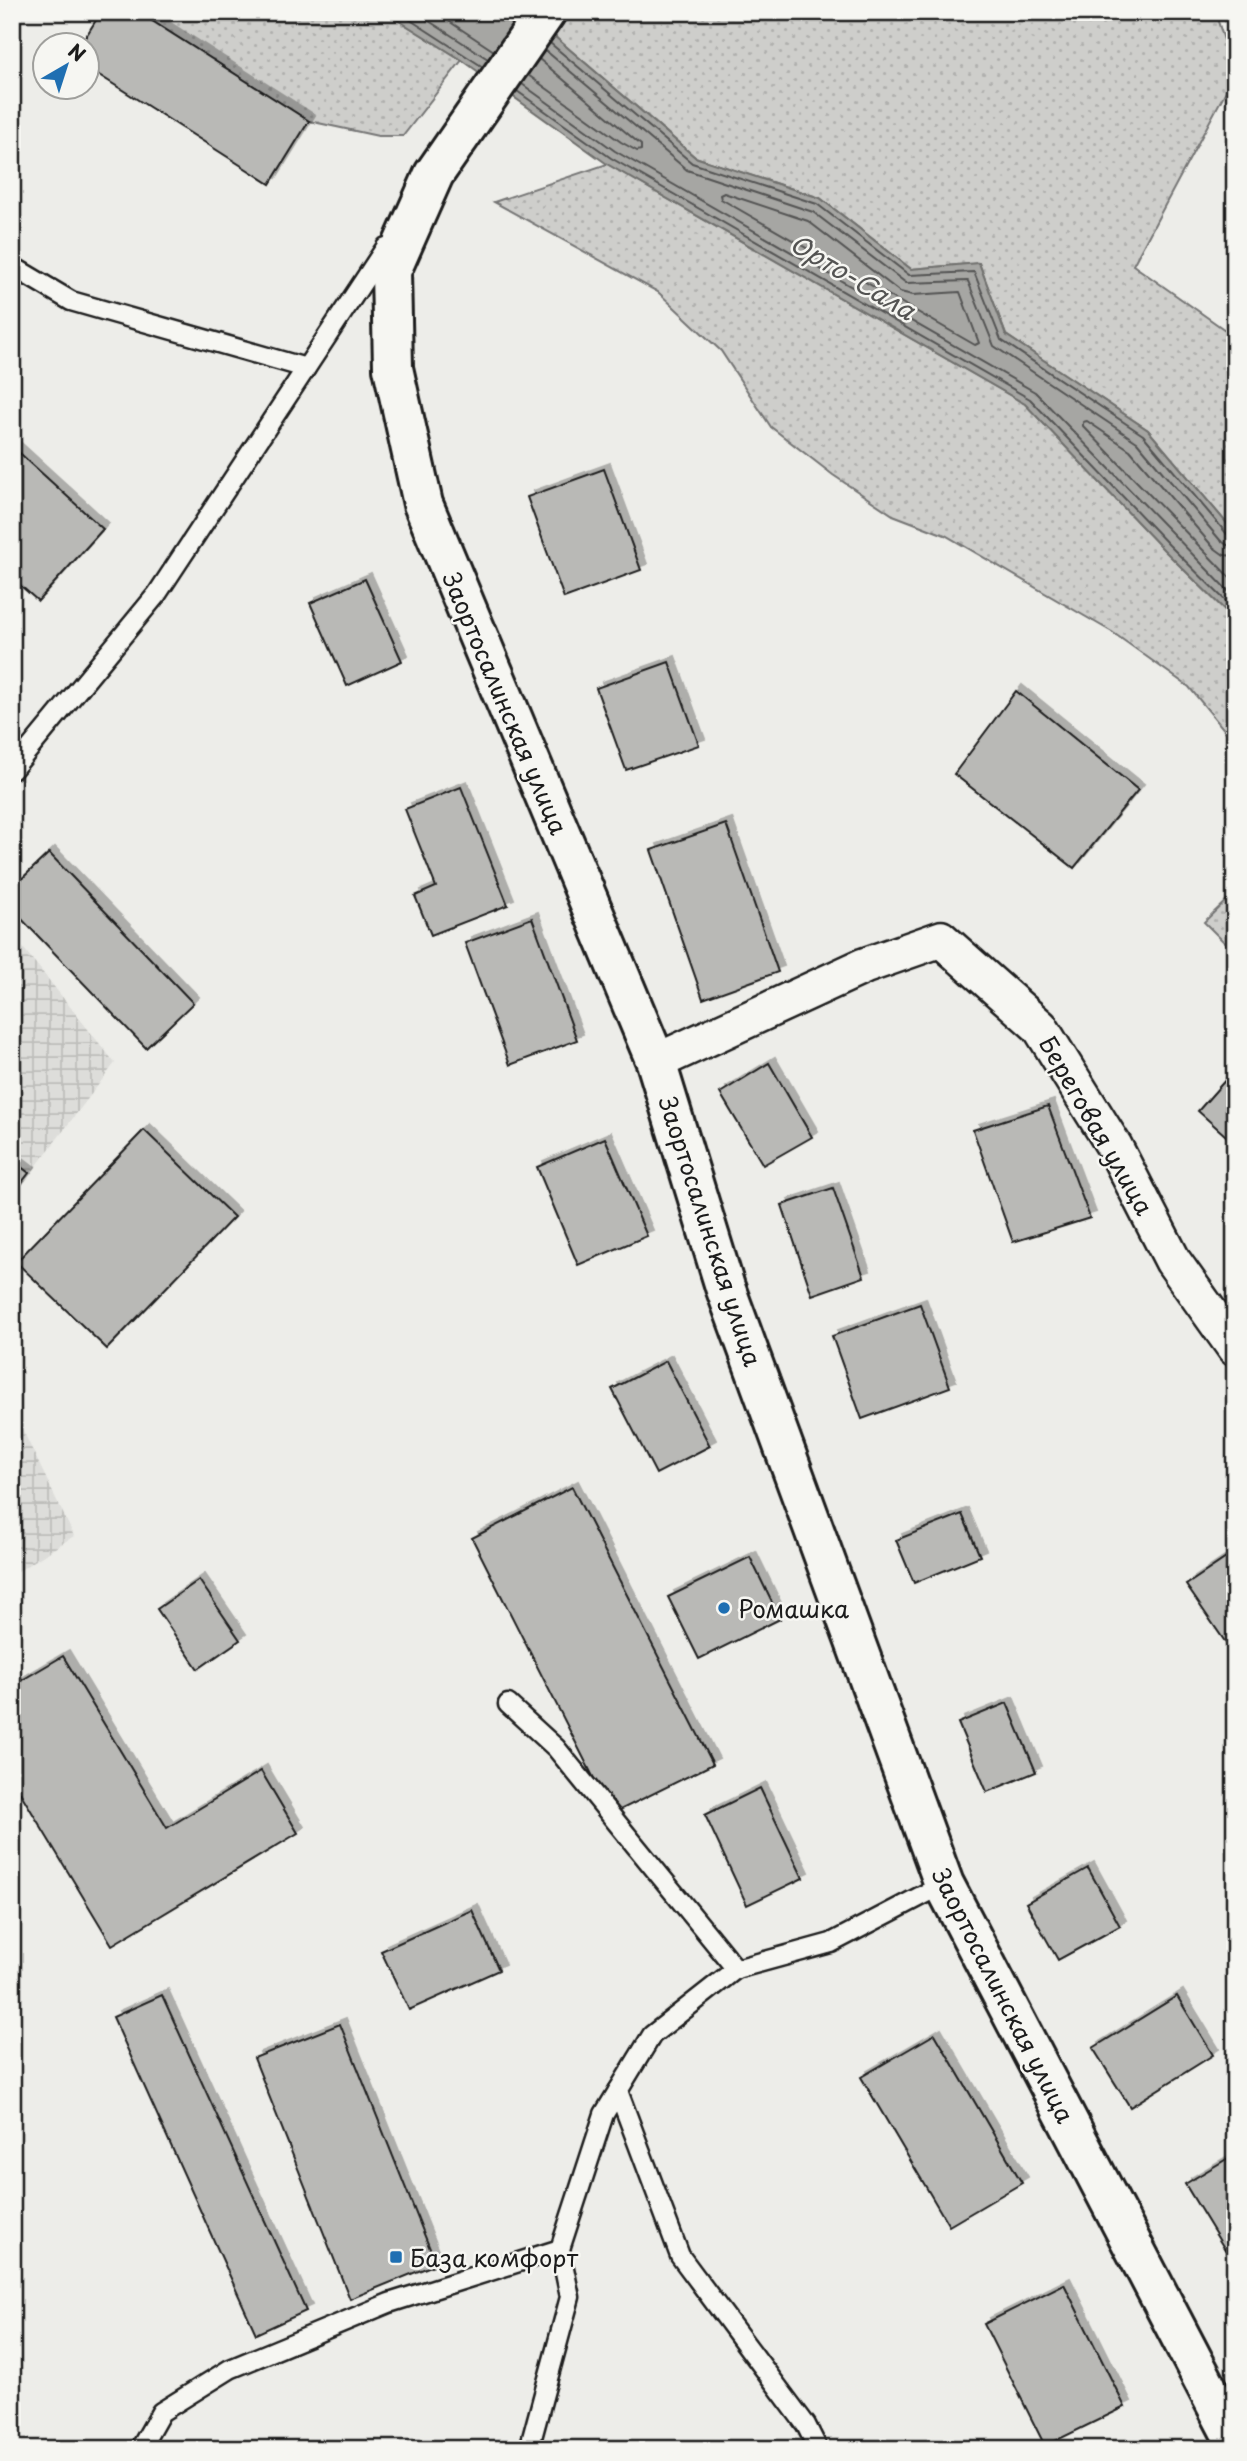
<svg xmlns="http://www.w3.org/2000/svg" width="1247" height="2461" font-family="'Playpen Sans',sans-serif">
<style>
.industrial{fill:url(#industrial-grid)}
.grass{fill:url(#grass-dots);stroke:#757574;stroke-width:2}
.water{fill:#a6a6a3;stroke:#6f6f6d;stroke-width:2}
.lines{fill:none;stroke-linecap:round;stroke-linejoin:round}
.shore{stroke:#535352;stroke-width:2}
.building{fill:#b9b9b6;stroke:#1c1c1c;stroke-width:2;filter:url(#shadow)}
.lane-casing{stroke:#1c1c1c;stroke-width:23}
.street-casing{stroke:#1c1c1c;stroke-width:40}
.secondary-casing{stroke:#1c1c1c;stroke-width:44}
.lane{stroke:#f6f6f2;stroke-width:18}
.street{stroke:#f6f6f2;stroke-width:35}
.secondary{stroke:#f6f6f2;stroke-width:38}
.poi-dot{fill:#1f6fb2;stroke:#f6f6f2;stroke-width:2.5}
.labels{text-anchor:middle;dominant-baseline:central;stroke-width:5;stroke-linejoin:round;paint-order:stroke}
.street-label{font-size:24px;fill:#1c1c1c;stroke:#f6f6f2}
.poi-label{font-size:24px;fill:#1c1c1c;stroke:#f6f6f2;text-anchor:start}
.water-label{font-size:26px;font-style:italic;fill:#535352;stroke:#f6f6f2}
</style>
<defs>
<pattern id="industrial-grid" width="8" height="8" patternUnits="userSpaceOnUse" patternTransform="scale(1.75)"><rect width="8" height="8" fill="#ddddda"/><path d="M0 4h8M4 0v8" fill="none" stroke="#bdbdba"/></pattern>
<pattern id="grass-dots" width="8" height="8" patternUnits="userSpaceOnUse" patternTransform="scale(1.75)"><rect width="8" height="8" fill="#cececb"/><path d="M2 2h.1M6 6h.1" fill="none" stroke="#b0b0ae" stroke-width="1.8" stroke-linecap="round"/></pattern>
<filter id="shadow"><feDropShadow dx="6" dy="-6" stdDeviation="0" flood-color="#0004"/></filter>
</defs>
<rect width="100%" height="100%" fill="#edede9"/>
<filter id="ink" filterUnits="userSpaceOnUse"><feTurbulence type="fractalNoise" baseFrequency=".0143" numOctaves="2"/><feDisplacementMap in="SourceGraphic" scale="14" xChannelSelector="R" yChannelSelector="G"/><feConvolveMatrix kernelMatrix="1 2 1 2 8 2 1 2 1" color-interpolation-filters="sRGB"/></filter>
<g filter="url(#ink)">
<g class="industrial">
<polygon points="12,934 115,1063 12,1198"/>
<polygon points="12,1408 74,1536 12,1575"/>
</g>
<g class="grass">
<polygon points="138,12 385,12 462,60 403,136 378,136 309,121"/>
<polygon points="526,12 1215,12 1235,74 1133,265 1235,337 1235,533 1148,430 1006,335 979,263 911,269 820,198 695,157"/>
<polygon points="607,164 1025,404 1164,550 1235,620 1235,743 1189,687 1112,632 945,535 893,515 833,475 771,427 721,351 658,292 494,202"/>
<polygon points="1235,892 1235,953 1204,922"/>
</g>
<polygon class="water" points="385,12 526,12 695,157 820,198 911,269 979,263 1006,335 1148,430 1235,533 1235,620 1164,550 1025,404 607,164 462,60"/>
<g class="lines">
<g class="shore">
<polyline points="398,12 483,67"/>
<polyline points="415,12 488,59"/>
<polyline points="435,12 494,51"/>
<polyline points="550,43 692,163 817,204 909,275 974,272 1001,340 1143,435 1227,534 1235,537"/>
<polyline points="545,50 687,170 813,212 906,283 968,281 994,346 1137,442 1220,540 1227,545 1235,545"/>
<polyline points="528,75 621,142 637,151 641,150 641,145 539,59"/>
<polyline points="522,84 615,151 1035,392 1235,598"/>
<polyline points="517,91 611,158 1030,399 1169,545 1235,610"/>
<polygon points="724,193 808,221 900,292 913,295 960,292 979,343 975,345 721,199 720,195"/>
<polyline points="1235,556 1224,555 1213,547 1130,450 1087,421 1083,422 1083,426 1235,583"/>
</g>
</g>
<g class="building">
<polygon points="101,12 138,12 309,121 270,184 88,68 88,46 80,46"/>
<polygon points="12,446 103,529 38,601 12,578"/>
<polygon points="604,469 641,570 564,598 527,497"/>
<polygon points="365,579 402,661 347,686 310,603"/>
<polygon points="669,662 699,745 626,770 596,688"/>
<polygon points="1016,691 1138,790 1074,868 954,774"/>
<polygon points="461,787 508,905 431,935 415,896 436,887 405,809"/>
<polygon points="726,824 778,972 703,999 651,850"/>
<polygon points="49,853 193,1003 146,1048 12,909 12,888"/>
<polygon points="532,918 577,1040 510,1065 465,943"/>
<polygon points="769,1063 812,1137 763,1165 720,1093"/>
<polygon points="1235,1069 1235,1144 1198,1111"/>
<polygon points="1048,1106 1090,1218 1013,1242 973,1130"/>
<polygon points="144,1130 234,1217 107,1349 16,1262"/>
<polygon points="605,1138 647,1236 578,1265 537,1167"/>
<polygon points="12,1160 29,1173 12,1195"/>
<polygon points="833,1188 864,1277 812,1295 782,1205"/>
<polygon points="920,1304 950,1387 862,1419 832,1336"/>
<polygon points="666,1361 710,1446 656,1474 612,1389"/>
<polygon points="572,1487 713,1764 612,1814 472,1538"/>
<polygon points="962,1514 980,1556 914,1583 896,1540"/>
<polygon points="1235,1552 1235,1656 1186,1585"/>
<polygon points="750,1557 780,1619 699,1659 668,1597"/>
<polygon points="199,1580 240,1640 198,1669 157,1609"/>
<polygon points="63,1656 167,1828 261,1771 298,1833 112,1945 12,1779 12,1686"/>
<polygon points="1007,1703 1036,1772 987,1792 958,1723"/>
<polygon points="760,1788 803,1878 747,1905 705,1815"/>
<polygon points="1088,1868 1120,1926 1058,1960 1026,1903"/>
<polygon points="472,1910 499,1970 409,2010 381,1951"/>
<polygon points="162,1995 306,2311 256,2334 113,2017"/>
<polygon points="1177,1996 1213,2055 1130,2107 1093,2048"/>
<polygon points="340,2024 436,2264 350,2299 254,2058"/>
<polygon points="935,2034 1022,2183 949,2226 861,2077"/>
<polygon points="1235,2154 1235,2266 1185,2184"/>
<polygon points="1064,2284 1125,2407 1045,2446 984,2324"/>
</g>
<g class="lines">
<g class="lane-casing">
<g id="lane">
<polyline points="12,266 71,301 306,368"/>
<polyline points="12,770 157,594 386,247"/>
<polyline points="508,1704 556,1748 736,1969 831,1943 944,1884"/>
<polyline points="618,2091 680,2256 806,2425 818,2449"/>
<polyline points="140,2449 161,2412 230,2369 389,2303 560,2249 604,2114 652,2035 736,1969"/>
<polyline points="529,2449 570,2297 560,2249"/>
</g>
</g>
<g class="street-casing">
<polyline id="street" points="656,1062 864,966 941,939 1040,1027 1114,1146 1173,1261 1235,1348"/>
</g>
<g class="secondary-casing">
<polyline id="secondary" points="546,12 434,174 391,271 393,368 423,504 656,1062 725,1287 944,1884 1235,2441"/>
</g>
<use href="#lane" class="lane"/>
<use href="#street" class="street"/>
<use href="#secondary" class="secondary"/>
</g>
</g>
<g class="poi-dot">
<circle cx="724" cy="1608" r="7"/>
<rect x="389" y="2250" width="14" height="14" rx="3.5"/>
</g>
<g class="labels">
<g class="street-label">
<text transform="translate(506 703) rotate(67)">Заортосалинская улица</text>
<text transform="translate(1097 1125) rotate(60)">Береговая улица</text>
<text transform="translate(711 1231) rotate(72)">Заортосалинская улица</text>
<text transform="translate(1004 1995) rotate(63)">Заортосалинская улица</text>
</g>
<g class="poi-label">
<text x="738" y="1608">Ромашка</text>
<text x="410" y="2257">База комфорт</text>
</g>
<g class="water-label">
<text transform="translate(853 276) rotate(31)">Орто-Сала</text>
</g>
</g>
<rect width="1247" height="2461" fill="none" stroke="#f6f6f2" stroke-width="42"/>
<rect x="21" y="21" width="1205" height="2419" fill="none" stroke="#1c1c1c" stroke-width="2.5" filter="url(#ink)"/>
<g transform="translate(66 66) rotate(39)"><circle r="33" fill="#f6f6f2" stroke="#9f9f9c" stroke-width="2"/>
<path d="M0-5L12 26L0 18L-12 26Z" fill="#1f6fb2"/>
<text y="-10" font-size="19" font-weight="bold" text-anchor="middle" fill="#1c1c1c">N</text>
</g>
</svg>
